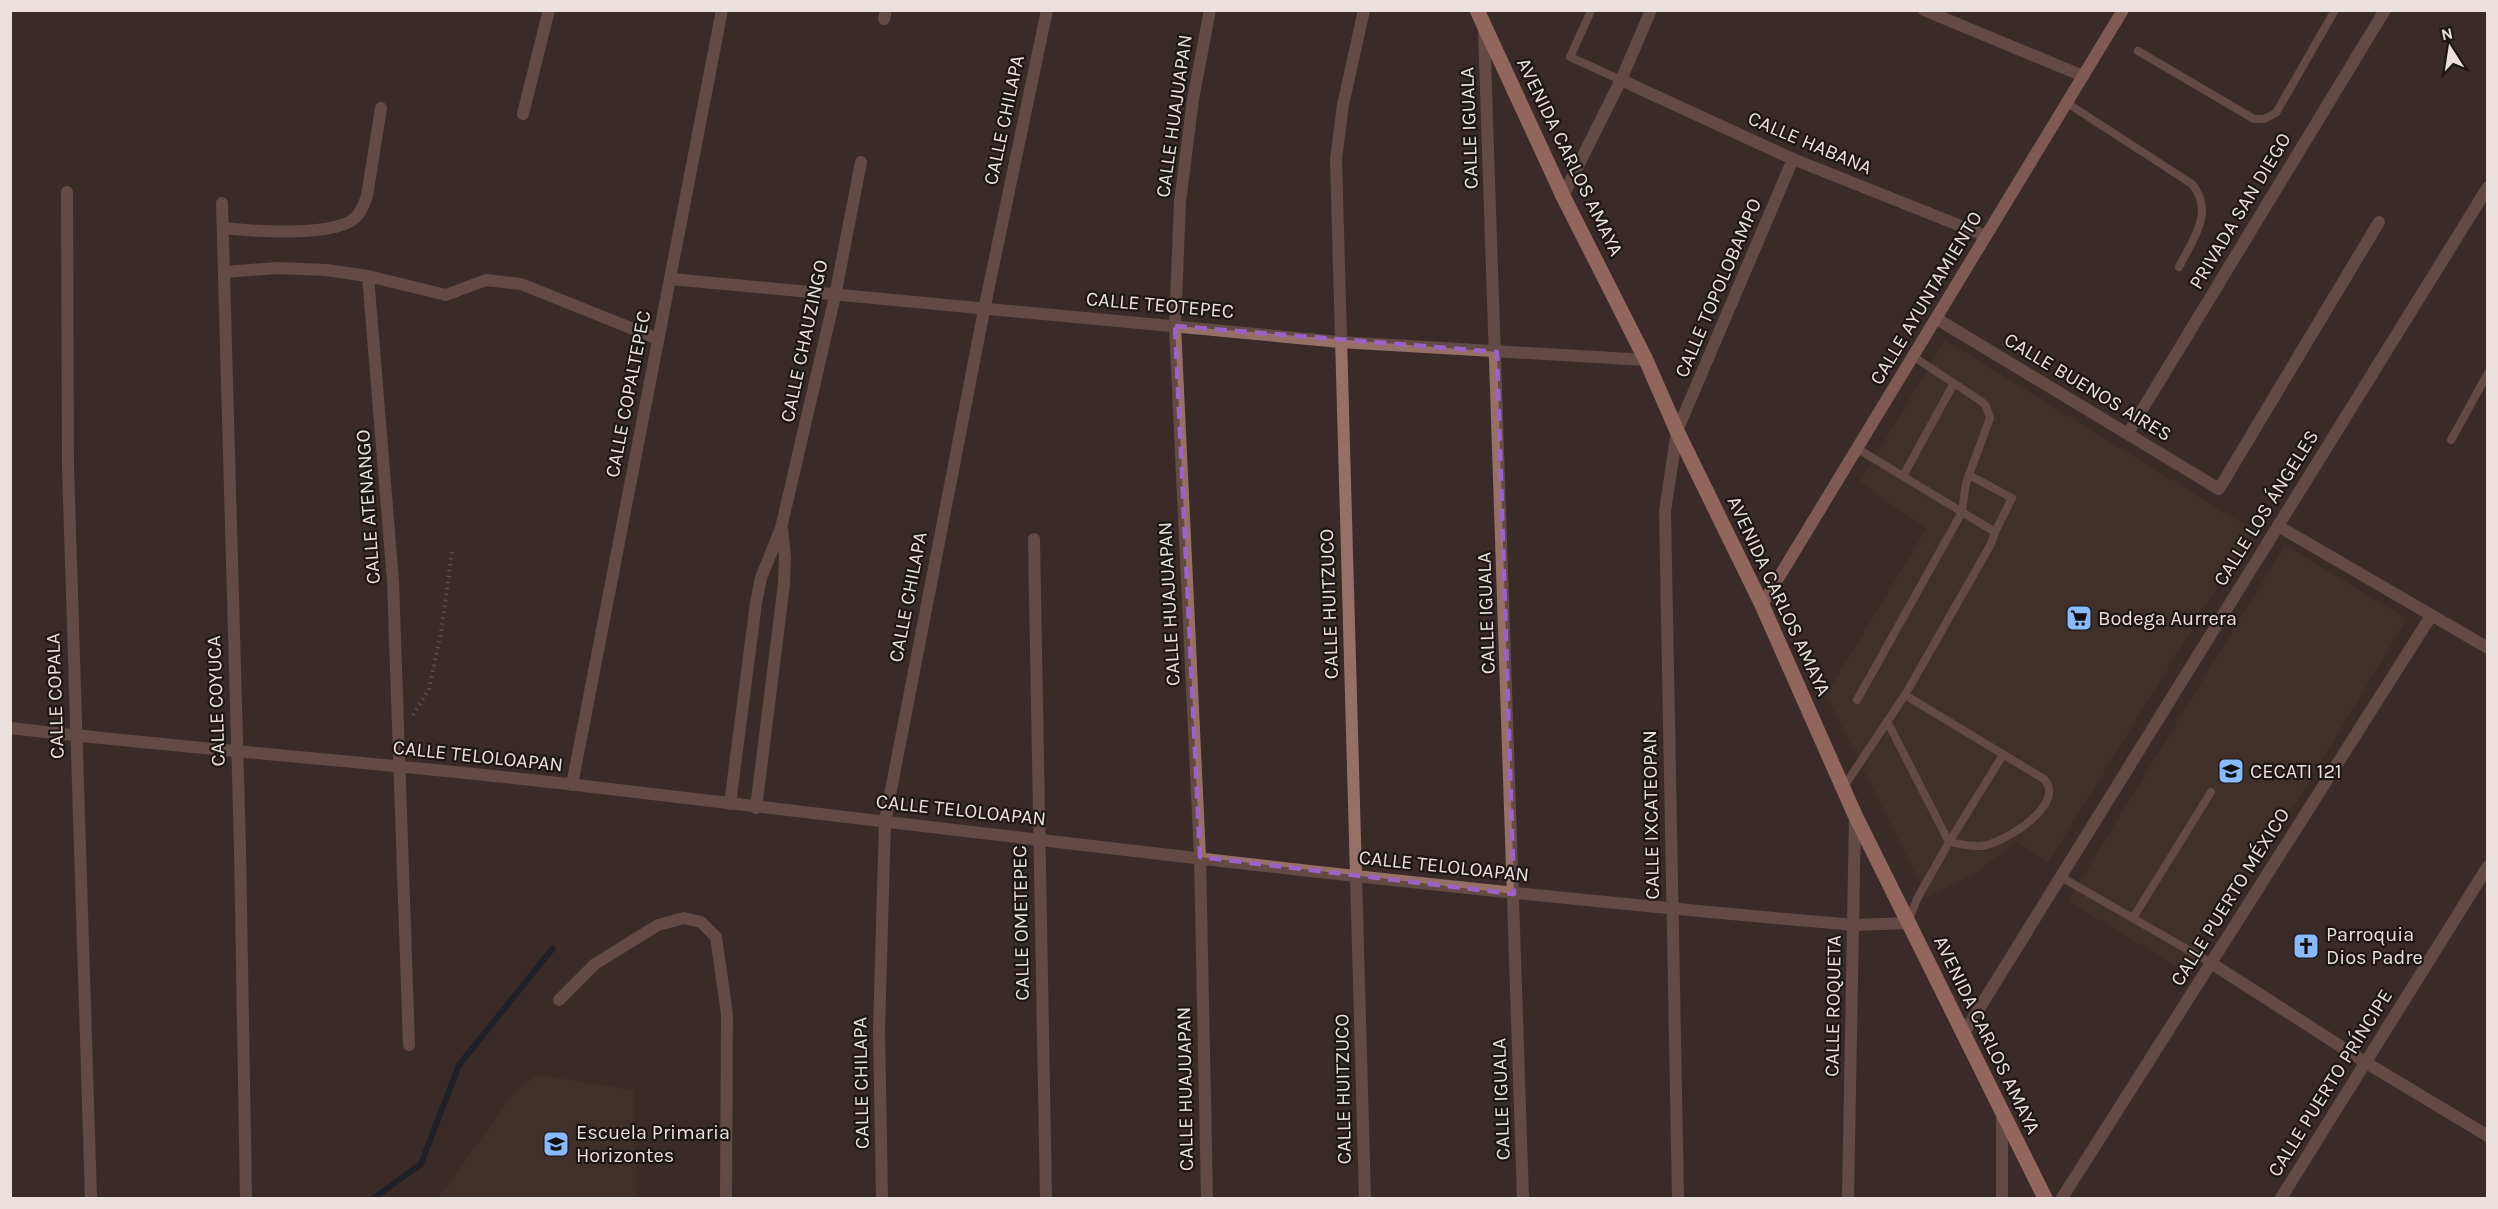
<svg xmlns="http://www.w3.org/2000/svg" width="2498" height="1209" font-family="Karla,sans-serif">
<style>
.built{fill:#49332e}
.lines{fill:none;stroke-linecap:round;stroke-linejoin:round}
.stream{stroke:#02132c;stroke-width:6}
.path{stroke:#857774;stroke-width:4;stroke-dasharray:1.5 4.5;stroke-linecap:butt}
.service{stroke:#966f67;stroke-width:8}
.minor{stroke:#966f67;stroke-width:12}
.tertiary{stroke:#966f67;stroke-width:12}
.secondary{stroke:#d19286;stroke-width:12}
.primary{stroke:#fead9d;stroke-width:15}
.marked{fill:none;stroke:#9d62c8;stroke-width:4.5;stroke-dasharray:12 8;stroke-linejoin:round}
.labels{text-anchor:middle;dominant-baseline:central;stroke-width:4.5;stroke-linejoin:round;paint-order:stroke}
.street-label{font-size:20px;fill:#ebe0de;stroke:#1d1614}
.poi-label{font-size:20px;fill:#ebe0de;stroke:#1d1614;text-anchor:start}
</style>
<rect width="100%" height="100%" fill="#3b2b28"/>
<g class="built">
<polygon points="1945,340 2253,530 2048,863 2017,841 1977,872 1927,897 1826,695 1926,529 1860,482"/>
<polygon points="2285,545 2407,619 2282,826 2274,822 2220,912 2215,909 2199,935 2211,942 2191,975 2068,901"/>
<polygon points="538,1075 633,1090 637,1198 438,1198 520,1085"/>
</g>
<g class="lines">
<polyline class="stream" points="374,1198 421,1164 459,1065 553,948"/>
<polyline class="path" points="413,715 429,689 441,632 452,552"/>
<g class="service">
<polyline points="1590,13 1570,57 1621,80"/>
<polyline points="2138,51 2254,119 2264,119 2276,113 2335,10"/>
<path d="M2067 103 2192 184C2215 212 2193 239 2179 267"/>
<polyline points="2451,440 2488,373"/>
<polyline points="1969,475 2012,498 1995,532"/>
<polyline points="1903,476 1954,383"/>
<path d="M1905 695 2044 779C2067 804 2007 840 1987 845 1975 848 1961 844 1949 842L1917 899 1908 922"/>
<polyline points="1857,700 1962,512 1966,483 1990,418 1986,406 1981,401 1914,357"/>
<polyline points="1887,721 1949,842 2003,755"/>
<polyline points="1843,788 1905,695 1991,544 1995,532 1858,449"/>
<polyline points="2061,877 2211,963"/>
<polyline points="2133,918 2211,792"/>
</g>
<g class="minor">
<polyline points="1364,10 1343,105 1336,159 1365,1198"/>
<polyline points="1924,10 2083,76"/>
<polyline points="884,19 886,10"/>
<polyline points="1484,30 1523,1198"/>
<polyline points="1621,80 1793,159 1986,236"/>
<polyline points="523,114 549,10"/>
<polyline points="67,192 68,467 91,1198"/>
<polyline points="1563,196 1621,80 1651,10"/>
<polyline points="222,203 240,848 246,1198"/>
<path d="M223 228C252 231 335 238 356 217 362 211 364 204 367 196L381 108"/>
<polyline points="224,272 277,268 326,270 368,276 446,295 486,280 521,284 658,339"/>
<polyline points="368,276 393,581 409,1045"/>
<polyline points="671,279 1340,342 1646,360"/>
<polyline points="1937,319 2219,489 2379,222"/>
<polyline points="2128,433 2385,10"/>
<polyline points="2278,526 2488,648"/>
<polyline points="1034,539 1046,1198"/>
<polyline points="572,785 722,10"/>
<polyline points="730,804 756,603 761,578 781,528 835,296 861,162"/>
<polyline points="756,808 784,584 785,557 782,529"/>
<polyline points="2211,963 2365,1062 2488,1136"/>
<polyline points="559,1000 595,964 658,925 684,918 701,922 716,937 727,1014 726,1198"/>
<polyline points="1964,1033 2488,187"/>
<polyline points="2002,1116 2002,1198"/>
<polyline points="882,1198 879,1030 885,821 984,310 1047,10"/>
<polyline points="1207,1198 1200,857 1175,326 1180,202 1193,99 1210,10"/>
<polyline points="1678,1198 1665,511 1677,431 1793,159"/>
<polyline points="1848,1198 1855,816"/>
<polyline points="2062,1198 2431,616"/>
<polyline points="2281,1198 2488,866"/>
</g>
<path class="tertiary" d="M10 728C199 750 388 763 576 785 1002 835 1428 889 1855 925L1908 923"/>
<polyline class="secondary" points="1762,605 2123,10"/>
<polyline class="primary" points="1477,10 1563,196 1646,360 1677,431 1762,605 1855,815 2045,1198"/>
</g>
<path d="M0 0H2498V1209H0ZM1175 326 1497 352 1514 894 1200 857Z" fill="#3b2b28" fill-opacity=".55" fill-rule="evenodd"/>
<path class="marked" d="M1175 326 1497 352 1514 894 1200 857Z"/>
<defs>
<g id="supermarket-square" transform="scale(1.35)"><rect x="-9" y="-9" width="18" height="18" rx="4" fill="#89bafc" stroke="#1d1614"/><path d="M-6-5.5h2.5l.6 2H6L4.5 2H-2.5L-4.4-4H-6ZM-1.5 3.2a1.3 1.3 0 1 0 .1 0ZM3 3.2a1.3 1.3 0 1 0 .1 0Z" fill="#111"/></g>
<g id="school-square" transform="scale(1.35)"><rect x="-9" y="-9" width="18" height="18" rx="4" fill="#89bafc" stroke="#1d1614"/><path d="M0-5L7-2L0 1L-7-2ZM-4 1L0 2.5L4 1V4Q0 6-4 4Z" fill="#111"/></g>
<g id="church-square" transform="scale(1.35)"><rect x="-9" y="-9" width="18" height="18" rx="4" fill="#89bafc" stroke="#1d1614"/><path d="M-1.2-6h2.4v3.5h3.3v2.4h-3.3V6h-2.4V-.1h-3.3v-2.4h3.3Z" fill="#111"/></g>
</defs>
<g fill-rule="evenodd">
<use href="#supermarket-square" x="2079" y="618"/>
<use href="#school-square" x="2231" y="771"/>
<use href="#church-square" x="2306" y="946"/>
<use href="#school-square" x="556" y="1144"/>
</g>
<g class="labels">
<g class="street-label">
<text transform="translate(1174 116) rotate(-82)">CALLE HUAJUAPAN</text>
<text transform="translate(1004 120) rotate(-78)">CALLE CHILAPA</text>
<text transform="translate(1469 128) rotate(-92)">CALLE IGUALA</text>
<text transform="translate(1810 143) rotate(23)">CALLE HABANA</text>
<text transform="translate(1570 157) rotate(64)">AVENIDA CARLOS AMAYA</text>
<text transform="translate(2240 211) rotate(-59)">PRIVADA SAN DIEGO</text>
<text transform="translate(1718 288) rotate(-67)">CALLE TOPOLOBAMPO</text>
<text transform="translate(1926 298) rotate(-59)">CALLE AYUNTAMIENTO</text>
<text transform="translate(1160 305) rotate(5)">CALLE TEOTEPEC</text>
<text transform="translate(804 341) rotate(-78)">CALLE CHAUZINGO</text>
<text transform="translate(2088 387) rotate(31)">CALLE BUENOS AIRES</text>
<text transform="translate(628 394) rotate(-79)">CALLE COPALTEPEC</text>
<text transform="translate(368 507) rotate(-94)">CALLE ATENANGO</text>
<text transform="translate(2266 508) rotate(-58)">CALLE LOS ÁNGELES</text>
<text transform="translate(1779 596) rotate(65)">AVENIDA CARLOS AMAYA</text>
<text transform="translate(908 597) rotate(-79)">CALLE CHILAPA</text>
<text transform="translate(1169 604) rotate(-93)">CALLE HUAJUAPAN</text>
<text transform="translate(1329 604) rotate(-92)">CALLE HUITZUCO</text>
<text transform="translate(1486 613) rotate(-92)">CALLE IGUALA</text>
<text transform="translate(55 696) rotate(-92)">CALLE COPALA</text>
<text transform="translate(216 701) rotate(-92)">CALLE COYUCA</text>
<text transform="translate(478 756) rotate(6)">CALLE TELOLOAPAN</text>
<text transform="translate(961 810) rotate(6)">CALLE TELOLOAPAN</text>
<text transform="translate(1651 815) rotate(-91)">CALLE IXCATEOPAN</text>
<text transform="translate(1444 866) rotate(6)">CALLE TELOLOAPAN</text>
<text transform="translate(2230 897) rotate(-58)">CALLE PUERTO MÉXICO</text>
<text transform="translate(1021 923) rotate(-91)">CALLE OMETEPEC</text>
<text transform="translate(1833 1006) rotate(-89)">CALLE ROQUETA</text>
<text transform="translate(1987 1035) rotate(64)">AVENIDA CARLOS AMAYA</text>
<text transform="translate(861 1083) rotate(-91)">CALLE CHILAPA</text>
<text transform="translate(2330 1083) rotate(-58)">CALLE PUERTO PRÍNCIPE</text>
<text transform="translate(1185 1089) rotate(-91)">CALLE HUAJUAPAN</text>
<text transform="translate(1343 1089) rotate(-91)">CALLE HUITZUCO</text>
<text transform="translate(1501 1099) rotate(-92)">CALLE IGUALA</text>
</g>
<g class="poi-label">
<text x="2098" y="618">Bodega Aurrera</text>
<text x="2250" y="771">CECATI 121</text>
<text x="2326" y="934">Parroquia<tspan x="2326" dy="23">Dios Padre</tspan></text>
<text x="576" y="1132">Escuela Primaria<tspan x="576" dy="23">Horizontes</tspan></text>
</g>
</g>
<rect width="2498" height="1209" fill="none" stroke="#ebe0de" stroke-width="24"/>
<g transform="translate(2450 48) rotate(348)" stroke="#1d1614" stroke-width="4.5" paint-order="stroke">
<path d="M0-4.5L10 22L0 15L-10 22Z" fill="#ebe0de"/>
<text y="-9" font-size="16" font-weight="bold" text-anchor="middle" fill="#ebe0de">N</text>
</g>
</svg>
